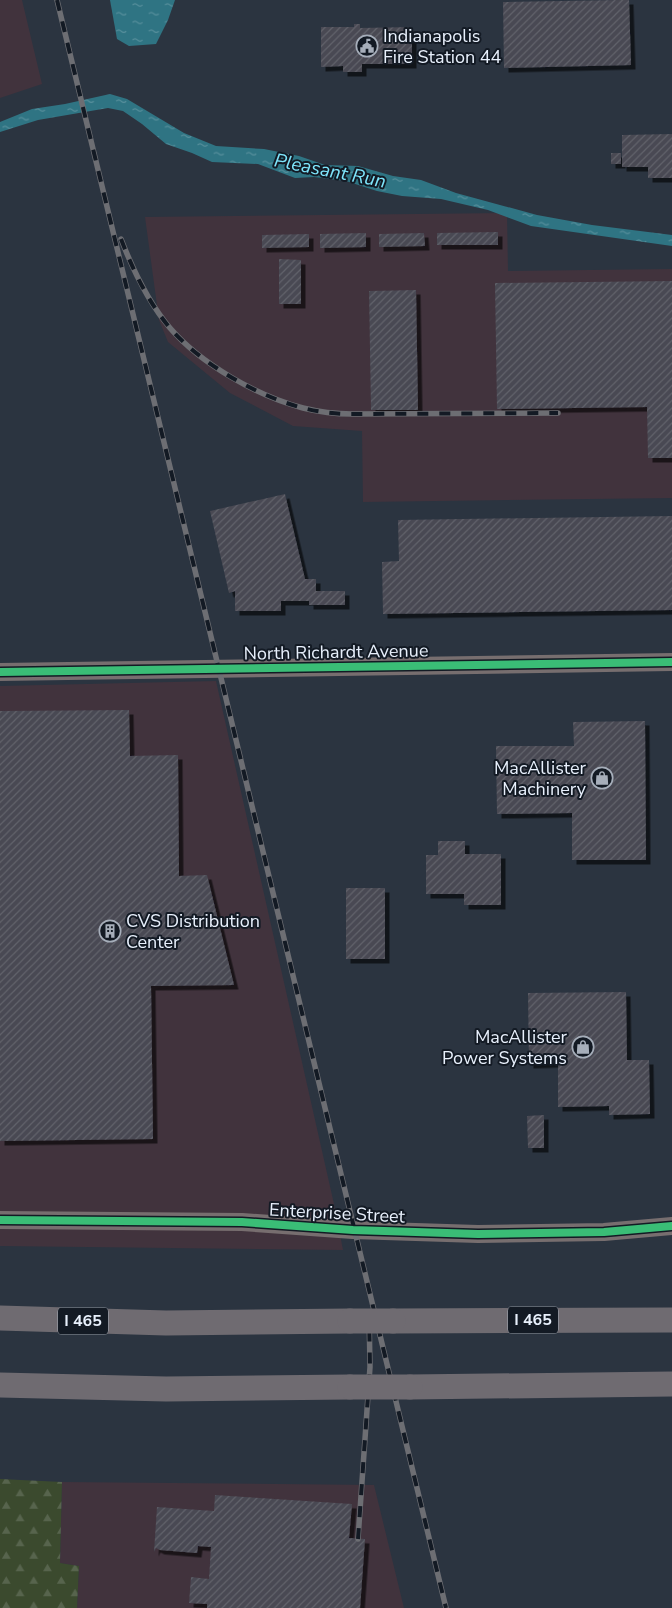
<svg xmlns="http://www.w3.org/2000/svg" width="672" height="1608" font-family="'Nunito Sans',sans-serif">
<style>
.industrial{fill:#41333d}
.forest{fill:url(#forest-firs)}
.water{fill:url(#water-ripples)}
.building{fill:url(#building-hatch);filter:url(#shadow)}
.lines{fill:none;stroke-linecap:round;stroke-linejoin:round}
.minor{stroke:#776e6f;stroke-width:18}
.highway{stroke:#6f6b71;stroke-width:25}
.rail-casing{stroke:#6d6e73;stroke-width:5.5}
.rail{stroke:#131a24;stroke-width:4;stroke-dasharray:11;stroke-linecap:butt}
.highway-bridge{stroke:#6f6b71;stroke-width:25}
.cycleway-casing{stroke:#131a24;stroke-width:11}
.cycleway{stroke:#3abd76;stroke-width:8}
.labels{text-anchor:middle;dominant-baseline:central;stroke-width:4;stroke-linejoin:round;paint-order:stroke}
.shield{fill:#131a24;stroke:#a8b0bb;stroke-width:1}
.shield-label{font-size:16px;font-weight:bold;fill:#e8f0fc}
.poi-label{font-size:18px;fill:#e8f0fc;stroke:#131a24;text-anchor:start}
.street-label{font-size:18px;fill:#e8f0fc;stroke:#131a24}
.water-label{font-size:19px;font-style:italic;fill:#7ee5fb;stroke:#131a24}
</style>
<defs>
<pattern id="forest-firs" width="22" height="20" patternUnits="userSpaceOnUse" patternTransform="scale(1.25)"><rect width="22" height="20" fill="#3b4a2e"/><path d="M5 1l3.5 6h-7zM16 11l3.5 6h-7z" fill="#57644d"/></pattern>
<pattern id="water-ripples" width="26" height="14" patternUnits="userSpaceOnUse" patternTransform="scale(1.25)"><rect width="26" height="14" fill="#2f7483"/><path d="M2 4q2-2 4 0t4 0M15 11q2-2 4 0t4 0" fill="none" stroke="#578f9c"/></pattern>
<pattern id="building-hatch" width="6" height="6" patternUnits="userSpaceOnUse" patternTransform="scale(1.25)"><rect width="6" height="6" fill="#484852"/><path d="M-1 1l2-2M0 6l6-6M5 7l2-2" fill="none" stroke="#62636c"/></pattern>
<filter id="shadow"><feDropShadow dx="4.5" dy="4.5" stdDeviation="0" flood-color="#0009"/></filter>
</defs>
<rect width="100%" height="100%" fill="#2b3440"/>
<g class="industrial">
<polygon points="0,0 22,0 42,84 0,98"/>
<polygon points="507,213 508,271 672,269 672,498 363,502 362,431 293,426 230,393 168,342 159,320 145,217"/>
<polygon points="216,681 334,1204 343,1250 0,1246 0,686"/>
<polygon points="62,1482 374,1485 404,1608 77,1608 79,1566 60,1563"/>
</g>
<polygon class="forest" points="0,1479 62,1482 60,1563 79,1566 77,1608 0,1608"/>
<g class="water">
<polygon points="110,0 175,0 168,20 156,44 129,46 117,39"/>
<polygon points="110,94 127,99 184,133 216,146 264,149 299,156 325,165 358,166 393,176 421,180 456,193 537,215 592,225 672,235 672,246 531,226 488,210 441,199 402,196 377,191 346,181 314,177 295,178 258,164 212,162 192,153 166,144 142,124 123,111 108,108 38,120 0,132 0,122 32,109 65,104"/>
</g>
<g class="building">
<polygon points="620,0 629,0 631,65 504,68 503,2"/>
<polygon points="354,24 360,24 360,28 412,27 412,64 362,64 362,72 343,72 343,66 321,67 321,27 354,27"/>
<polygon points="672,134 672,178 648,178 648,167 622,167 622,135"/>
<rect x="611" y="153" width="10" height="11"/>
<polygon points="498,232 498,245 437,245 437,233"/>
<polygon points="366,233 366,247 320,248 320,234"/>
<polygon points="424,233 425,246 379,247 379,234"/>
<polygon points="309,234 309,247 262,248 262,235"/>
<polygon points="279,259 301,260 301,304 279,304"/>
<polygon points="672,281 672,458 648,458 647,407 497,409 495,283"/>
<polygon points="416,290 418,410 371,410 369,291"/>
<polygon points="285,494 305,579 316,579 316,591 345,591 345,605 309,605 309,601 281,601 281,611 235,611 235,591 229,593 210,511"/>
<polygon points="672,516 672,610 383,614 382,562 399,561 398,520"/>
<polygon points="129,710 130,756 178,755 179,876 207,875 234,985 151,986 153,1139 0,1141 0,711"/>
<polygon points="645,721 646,860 572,860 572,813 497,814 496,746 574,746 573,722"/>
<polygon points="438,841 465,841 465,854 501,854 501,905 464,905 464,894 426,894 426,855 438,855"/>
<rect x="346" y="888" width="39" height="71"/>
<polygon points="626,992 627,1060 649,1060 650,1114 609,1115 609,1106 558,1107 558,1063 529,1064 528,993"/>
<polygon points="544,1115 544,1148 528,1148 527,1116"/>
<polygon points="215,1495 352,1504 349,1538 365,1539 360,1608 207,1608 207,1604 189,1603 191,1577 209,1579 211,1547 198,1546 197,1553 160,1550 156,1548 154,1552 157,1507 214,1511"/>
</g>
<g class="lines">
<g class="minor">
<polyline points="0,672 672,662"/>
<polyline points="0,1220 242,1222 353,1230 478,1234 604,1232 672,1226"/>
</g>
<g class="highway">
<polyline points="0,1318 166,1323 350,1321"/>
<polyline points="393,1321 672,1320"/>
<polyline points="0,1385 166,1389 350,1387"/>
<polyline points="410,1387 672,1384"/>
</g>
<g class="rail-casing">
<g id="rail">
<polyline points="57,0 446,1608"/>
<path d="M121 239C133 270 148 302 170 328 201 364 257 396 303 408 319 412 335 414 352 414L558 413"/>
<polyline points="358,1539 370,1367 369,1312"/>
</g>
</g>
<use href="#rail" class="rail"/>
<g class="highway-bridge">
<polyline points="350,1321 393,1321"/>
<polyline points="350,1387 410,1387"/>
</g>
<g class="cycleway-casing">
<g id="cycleway">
<polyline points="0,672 672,662"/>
<polyline points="0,1220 242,1222 353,1230 478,1234 604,1232 672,1226"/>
</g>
</g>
<use href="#cycleway" class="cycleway"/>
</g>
<defs>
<g id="civic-ring" transform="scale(1.125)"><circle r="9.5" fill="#131a24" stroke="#a6aeba" stroke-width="1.5"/><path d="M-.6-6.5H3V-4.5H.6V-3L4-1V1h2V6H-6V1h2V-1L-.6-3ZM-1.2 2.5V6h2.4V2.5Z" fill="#a6aeba"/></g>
<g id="shop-ring" transform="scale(1.125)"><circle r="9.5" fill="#131a24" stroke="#a6aeba" stroke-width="1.5"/><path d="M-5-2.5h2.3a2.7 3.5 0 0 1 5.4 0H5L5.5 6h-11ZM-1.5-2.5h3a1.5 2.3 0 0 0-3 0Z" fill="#a6aeba"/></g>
<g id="building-ring" transform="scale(1.125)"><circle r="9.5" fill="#131a24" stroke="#a6aeba" stroke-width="1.5"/><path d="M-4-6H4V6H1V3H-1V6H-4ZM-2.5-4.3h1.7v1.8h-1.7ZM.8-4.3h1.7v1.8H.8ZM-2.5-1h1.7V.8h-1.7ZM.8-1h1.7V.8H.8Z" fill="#a6aeba"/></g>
</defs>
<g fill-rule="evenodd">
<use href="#civic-ring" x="367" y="46"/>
<use href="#shop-ring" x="602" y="778"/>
<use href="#building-ring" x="110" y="931"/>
<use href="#shop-ring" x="583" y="1047"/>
</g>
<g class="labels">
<g class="shield">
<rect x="508" y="1306.5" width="50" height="27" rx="4"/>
<rect x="58" y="1307.5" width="50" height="27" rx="4"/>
</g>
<g class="shield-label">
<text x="533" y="1320">I 465</text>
<text x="83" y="1321">I 465</text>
</g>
<g class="poi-label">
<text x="383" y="36">Indianapolis<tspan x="383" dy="21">Fire Station 44</tspan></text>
<text x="586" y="768" text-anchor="end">MacAllister<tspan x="586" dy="21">Machinery</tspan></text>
<text x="126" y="921">CVS Distribution<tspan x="126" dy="21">Center</tspan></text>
<text x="567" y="1037" text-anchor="end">MacAllister<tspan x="567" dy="21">Power Systems</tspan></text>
</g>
<g class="street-label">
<text transform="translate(336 652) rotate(-1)">North Richardt Avenue</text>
<text transform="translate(337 1213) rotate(3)">Enterprise Street</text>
</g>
<g class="water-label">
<text transform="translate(330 171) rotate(11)">Pleasant Run</text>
</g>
</g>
</svg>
